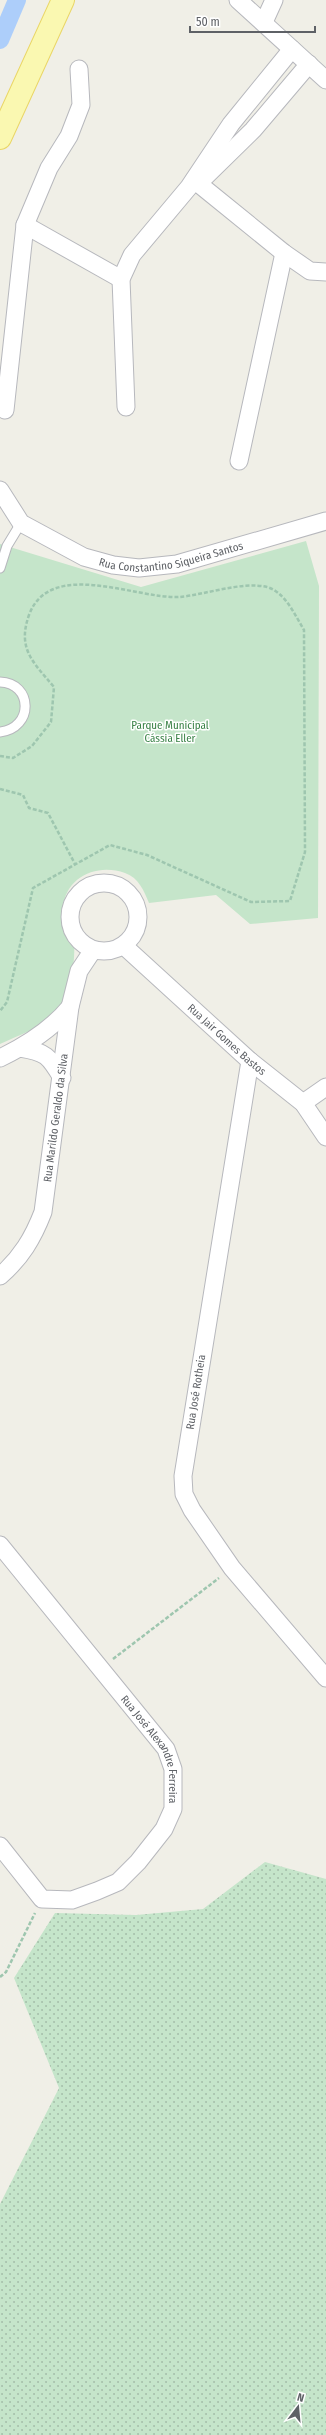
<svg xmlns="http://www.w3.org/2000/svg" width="326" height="2435" font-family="'Fira Sans Condensed',sans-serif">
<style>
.grass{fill:url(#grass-dots)}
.green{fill:#c5e5ca}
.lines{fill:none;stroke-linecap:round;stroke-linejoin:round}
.canal{stroke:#adcefa;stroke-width:18}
.service-casing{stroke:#b7b8bd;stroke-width:11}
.minor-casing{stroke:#b7b8bd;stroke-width:19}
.primary-casing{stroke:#ead666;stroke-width:24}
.path{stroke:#9ec6af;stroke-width:2.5;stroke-dasharray:4 2;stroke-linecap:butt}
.service{stroke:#fff;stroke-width:9}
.minor{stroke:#fff;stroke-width:17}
.primary{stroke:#faf8b1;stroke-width:22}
.labels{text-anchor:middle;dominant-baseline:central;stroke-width:3;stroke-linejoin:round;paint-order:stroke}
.street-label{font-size:11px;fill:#5e6166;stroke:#fff}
.park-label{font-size:11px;fill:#3a8247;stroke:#fff}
</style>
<defs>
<pattern id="grass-dots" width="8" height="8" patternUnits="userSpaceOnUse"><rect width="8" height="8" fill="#c5e5ca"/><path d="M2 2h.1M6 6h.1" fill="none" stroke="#a3bda8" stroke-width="1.8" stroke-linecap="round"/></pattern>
</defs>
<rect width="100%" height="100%" fill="#f0efe7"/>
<polygon class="grass" points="265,1862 326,1879 326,2435 0,2435 0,2204 59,2088 14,1978 55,1913 136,1915 203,1909"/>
<path class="green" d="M306 541 319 586 318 918 250 924 216 895 149 903C144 891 139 878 125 873 98 863 65 876 63 909 62 921 68 928 73 937 77 946 71 995 66 1003 52 1025 23 1033 0 1044V544L141 587Z"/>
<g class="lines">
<polyline class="canal" points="0,40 17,0"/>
<g class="service-casing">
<g id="service">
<polyline points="0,568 7,546 21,523"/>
<path d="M0 682C33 683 34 728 0 732"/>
</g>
</g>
<g class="minor-casing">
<g id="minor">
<polyline points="238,0 326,80"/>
<polyline points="264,22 274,0"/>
<polyline points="203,179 253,130 309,64"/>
<polyline points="194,180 284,253 310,271 326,272"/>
<polyline points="25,225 121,279"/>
<polyline points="126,407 121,279 132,255 189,187 231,124 292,49"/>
<polyline points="5,410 25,225 49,168 69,136 81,105 79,69"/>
<polyline points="239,461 284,253"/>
<path id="s1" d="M0 490 21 523 84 557 113 565 139 568 177 564 326 521"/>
<circle cx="104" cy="917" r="34"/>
<path id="s2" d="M124 946 250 1061 303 1103 326 1137"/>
<path d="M20 1048C46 1052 49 1056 62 1078"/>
<path d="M0 1058C27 1045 51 1030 70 1007"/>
<polyline points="250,1061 183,1476 184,1494 192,1510 232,1568 326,1678"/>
<polyline points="303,1103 326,1087"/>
<path id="s3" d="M0 1276C21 1258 33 1238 43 1212L70 1007 79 971 93 950"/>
<path id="s4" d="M0 1545 166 1749 173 1769V1809L164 1829 138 1862 118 1882 97 1891 72 1900 42 1899 0 1846"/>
</g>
</g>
<g class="primary-casing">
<polyline id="primary" points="0,138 63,0"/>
</g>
<g class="path">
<path d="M0 756 13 758 32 746 51 722 54 687C33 662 17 649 29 615 50 558 136 599 179 597 204 595 242 581 267 587 285 592 295 615 304 630L305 852 290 901 251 902 147 855 110 845 33 888 7 1002 0 1011"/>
<polyline points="0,789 23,795 29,808 48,813 75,864"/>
<polyline points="113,1659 219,1578"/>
<polyline points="0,1977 6,1972 35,1913"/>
</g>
<use href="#service" class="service"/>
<use href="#minor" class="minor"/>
<use href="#primary" class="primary"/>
</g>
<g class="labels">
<g class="street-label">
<text stroke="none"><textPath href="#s1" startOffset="200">Rua Constantino Siqueira Santos</textPath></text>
<text stroke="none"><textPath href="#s2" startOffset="139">Rua Jair Gomes Bastos</textPath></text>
<text stroke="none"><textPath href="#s3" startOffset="173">Rua Marildo Geraldo da Silva</textPath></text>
<text transform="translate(196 1392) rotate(-81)">Rua José Rotheia</text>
<text stroke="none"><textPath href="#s4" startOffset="257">Rua José Alexandre Ferreira</textPath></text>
</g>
<g class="park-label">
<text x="170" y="725">Parque Municipal<tspan x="170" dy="13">Cássia Eller</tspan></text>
</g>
</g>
<g transform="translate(298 2407) rotate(16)" stroke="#ffffff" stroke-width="3" paint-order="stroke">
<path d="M0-3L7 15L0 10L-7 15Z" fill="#5e6166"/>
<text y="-6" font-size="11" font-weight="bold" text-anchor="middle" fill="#5e6166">N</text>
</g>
<path d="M190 26v6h125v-6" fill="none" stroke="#5e6166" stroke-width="2"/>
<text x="196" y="26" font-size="12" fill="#5e6166" stroke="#ffffff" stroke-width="3" paint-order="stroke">50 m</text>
</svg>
